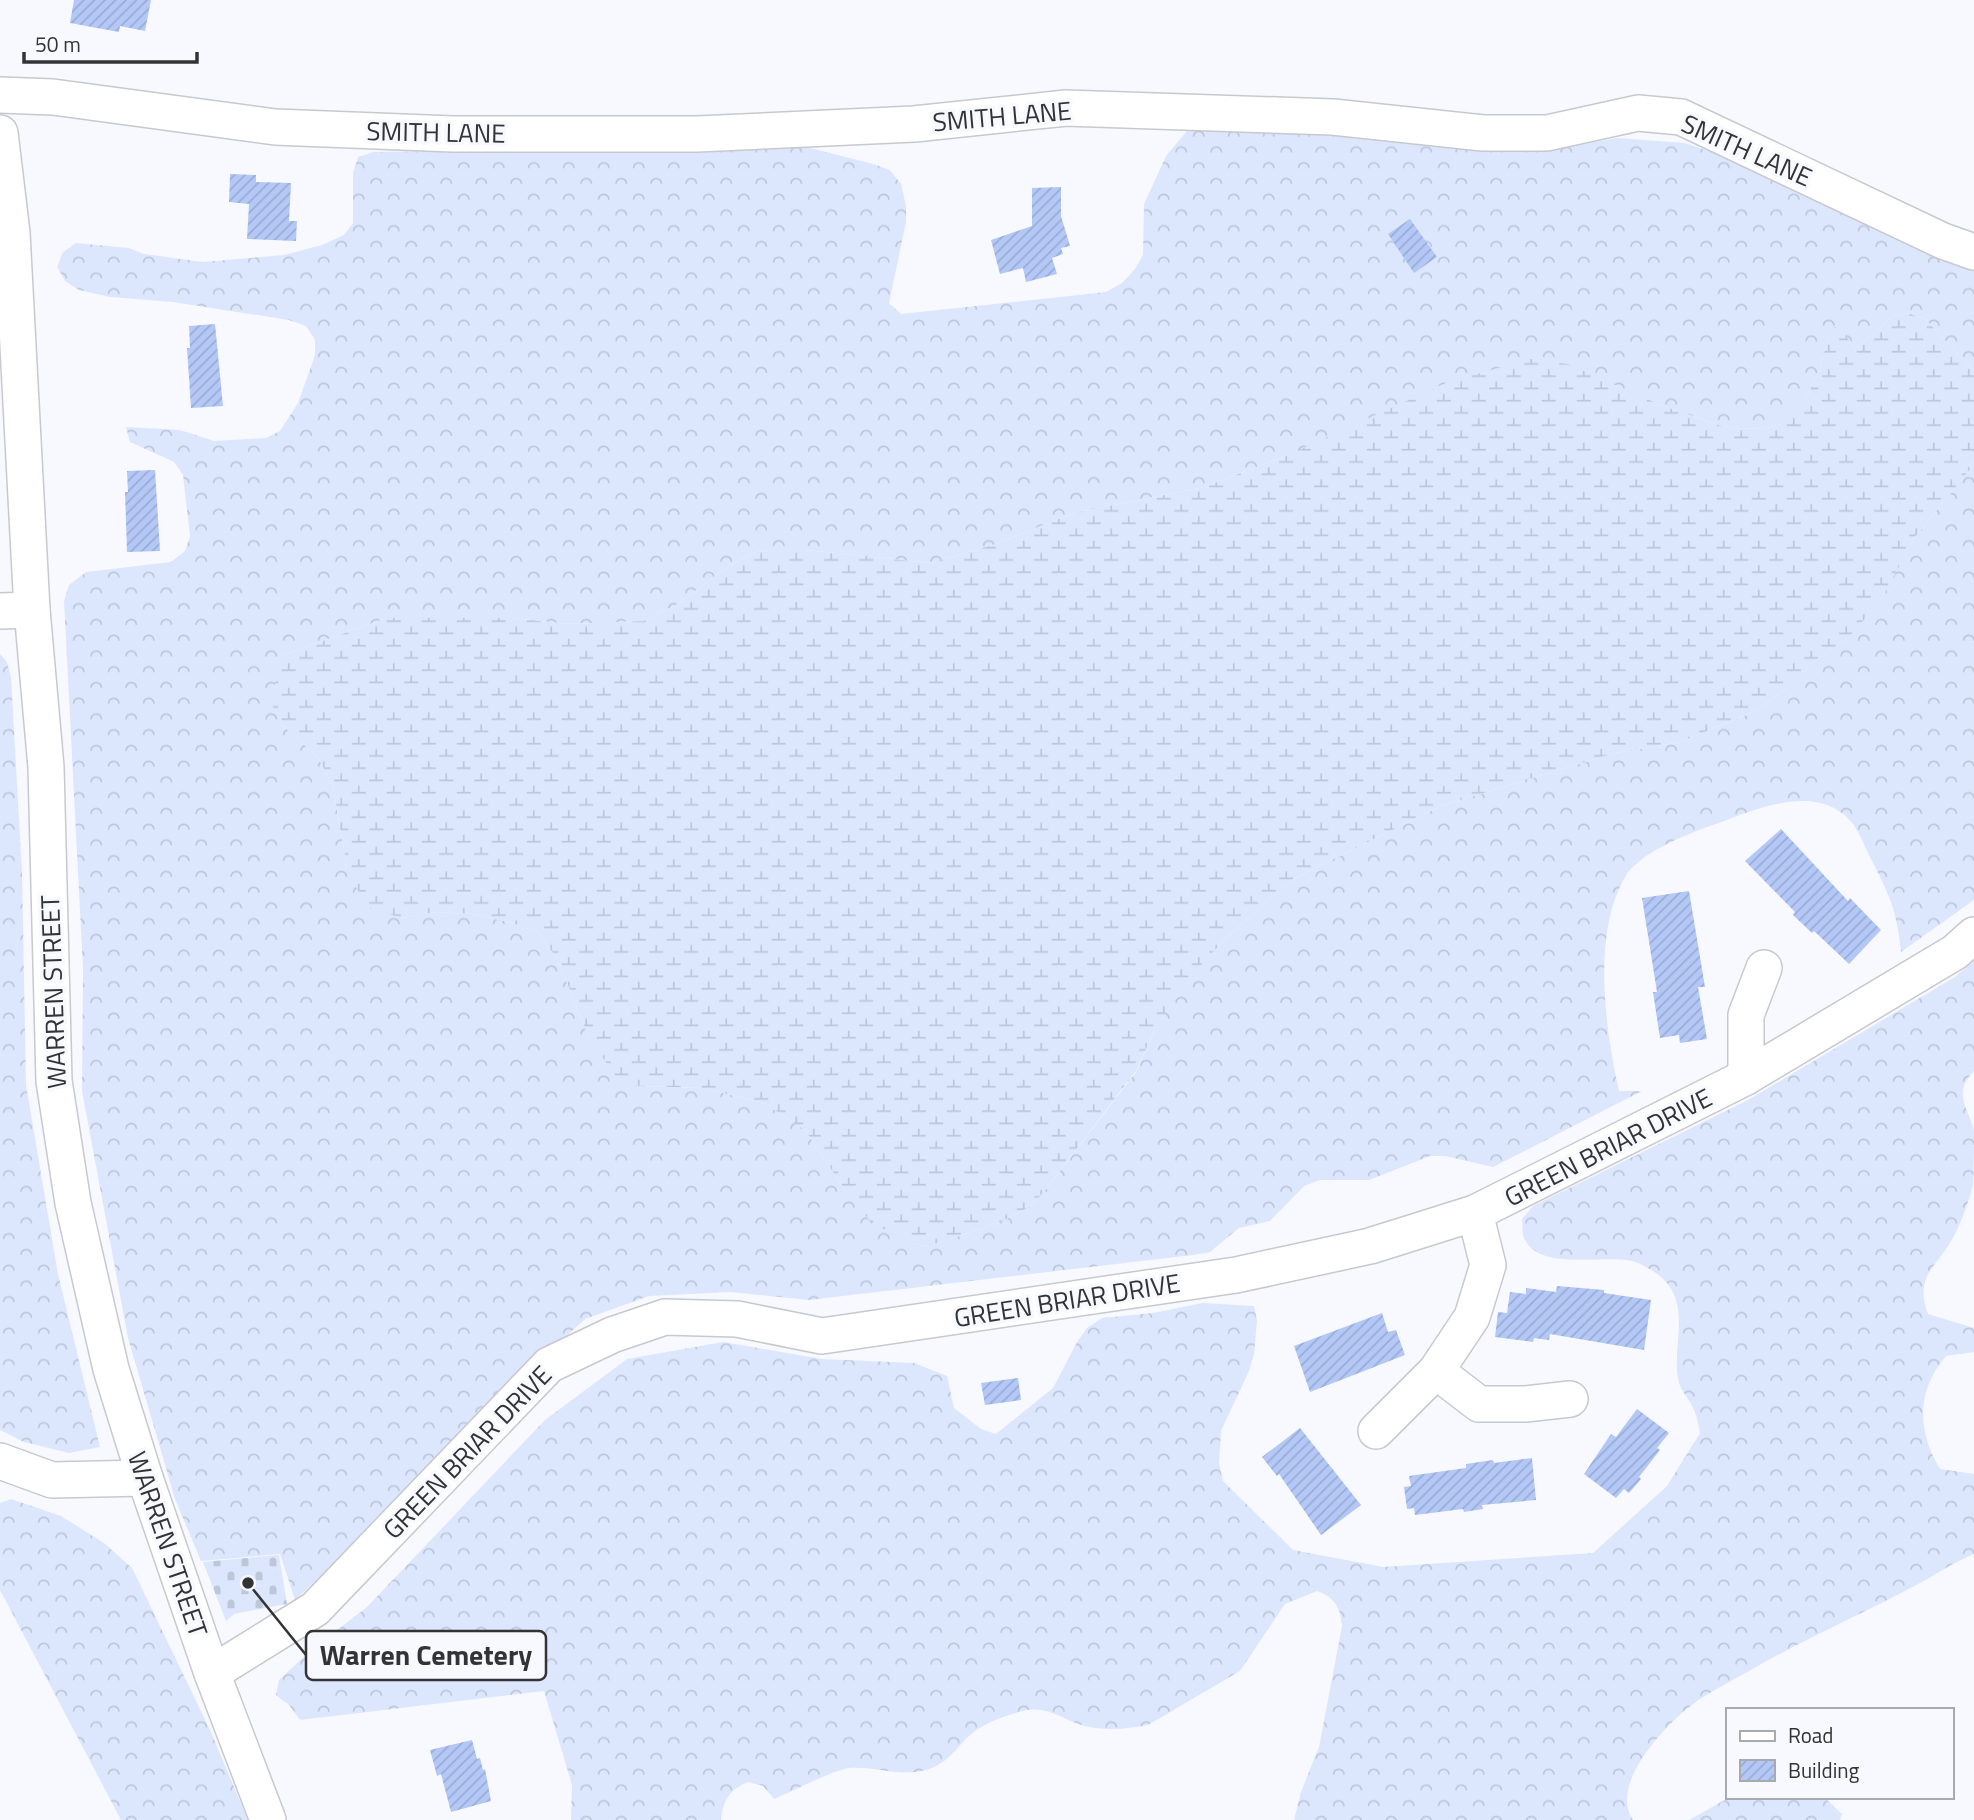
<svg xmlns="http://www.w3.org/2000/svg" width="1974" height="1820" font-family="'Titillium Web',sans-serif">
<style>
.forest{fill:url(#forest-crowns)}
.wetland{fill:url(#wetland-marsh)}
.cemetery{fill:url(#cemetery-stones)}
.building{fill:url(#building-hatch)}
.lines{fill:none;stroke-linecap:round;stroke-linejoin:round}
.minor-casing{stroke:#c7c9ce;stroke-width:38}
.minor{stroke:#fff;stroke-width:35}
.labels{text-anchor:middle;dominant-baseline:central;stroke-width:7;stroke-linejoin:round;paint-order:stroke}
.street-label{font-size:26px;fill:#323335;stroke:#f7f9fe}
.leader{fill:none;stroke:#323335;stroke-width:2.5}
.callout-dot{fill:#323335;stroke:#f7f9fe;stroke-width:2.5}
.callout{fill:#f7f9fe;stroke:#323335;stroke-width:2.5}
.callout-label{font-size:28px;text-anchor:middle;font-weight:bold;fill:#323335}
</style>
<defs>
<pattern id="forest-crowns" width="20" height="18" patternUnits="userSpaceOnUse" patternTransform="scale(1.75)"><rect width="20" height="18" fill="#dce7fe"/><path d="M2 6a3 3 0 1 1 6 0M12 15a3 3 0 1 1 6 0" fill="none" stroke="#bdc7da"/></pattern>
<pattern id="wetland-marsh" width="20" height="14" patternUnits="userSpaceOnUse" patternTransform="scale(1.75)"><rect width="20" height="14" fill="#dce7fe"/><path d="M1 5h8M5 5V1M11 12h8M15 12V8" fill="none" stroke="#bdc7da"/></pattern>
<pattern id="cemetery-stones" width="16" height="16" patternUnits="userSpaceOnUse" patternTransform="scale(1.75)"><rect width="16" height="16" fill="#dce7fe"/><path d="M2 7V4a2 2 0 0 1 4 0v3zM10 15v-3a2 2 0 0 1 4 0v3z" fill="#bdc7da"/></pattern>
<pattern id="building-hatch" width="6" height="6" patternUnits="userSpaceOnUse" patternTransform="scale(1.75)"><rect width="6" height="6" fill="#b3c8f6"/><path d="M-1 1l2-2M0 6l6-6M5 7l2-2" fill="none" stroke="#9aacd4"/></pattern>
</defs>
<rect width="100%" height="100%" fill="#f7f9fe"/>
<g class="forest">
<path d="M1205 127 1315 131 1449 148 1501 151 1552 150 1617 138 1685 143 1746 164 1942 261 1974 263V371L1925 319 1909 313 1892 316 1855 350 1838 324 1828 337 1820 369 1806 399 1781 424 1764 429 1727 428 1658 404 1286 456 1204 487 1074 513 996 544 930 563 806 550H768L752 553 723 570 678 604 643 621 567 624 514 618H387L283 655 280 723 318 757 333 787 347 868 402 918 436 912 472 914 509 922 538 932 558 960 589 1038 634 1086 702 1088 764 1103 805 1130 849 1196 913 1244 928 1246 999 1223 1031 1206 1043 1193 1136 1072 1157 1025 1196 970 1223 941 1293 879 1441 806 1615 753 1680 742 1756 711 1787 688 1812 663 1849 637 1880 600 1915 537 1971 468 1974 461V900L1901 952C1897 910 1889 894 1870 857 1865 847 1860 834 1853 824 1817 779 1753 811 1710 826 1685 835 1639 853 1625 877 1592 934 1605 1029 1619 1091H1642L1493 1167 1445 1156H1430L1369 1180H1320L1304 1186 1270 1221 1239 1228 1210 1252 1193 1255 809 1300 731 1292 649 1296 585 1319 500 1397 372 1529 295 1600 280 1554 201 1561 175 1499 128 1338 82 1091 83 969 64 601 69 585 86 572 171 562 185 551 190 536 183 475 174 462 130 442 126 427 180 430 214 441 266 438 280 431 298 403 315 355V340L306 326 289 320 173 302 110 297 79 290 65 281 57 267 63 252 76 243 129 248 144 254 203 262 284 255 322 245 344 235 353 223V173L358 157 374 152 798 145 873 164 890 170 901 184 906 206V222L889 303 901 314 1106 292 1122 283 1135 269 1143 255 1144 204 1166 156 1187 131Z"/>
<polygon points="0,654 7,662 11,677 22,872 26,1085 58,1274 100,1447 69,1453 24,1442 0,1430"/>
<path d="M1974 960V1071C1952 1094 1968 1106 1974 1131 1974 1142 1974 1174 1973 1185 1969 1201 1960 1227 1951 1241 1935 1269 1914 1277 1928 1314L1974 1328V1352L1946 1356C1916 1391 1917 1431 1940 1469L1974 1474V1554C1954 1562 1937 1574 1918 1584 1864 1613 1809 1637 1756 1667 1732 1681 1704 1694 1683 1712 1659 1733 1610 1786 1633 1820H1294L1301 1792 1319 1747 1342 1626C1340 1606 1335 1598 1317 1591L1285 1604 1240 1671 1148 1725C1128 1729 1104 1731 1084 1726 1063 1720 1047 1705 1023 1711 1010 1714 990 1721 978 1729 959 1741 954 1760 929 1769 903 1778 875 1766 849 1768 834 1770 791 1792 774 1799L763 1786 748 1782C729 1790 723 1800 721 1820H571L572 1785 544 1691 300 1720 289 1705 276 1695 279 1680 310 1651 367 1607 545 1420 627 1359 723 1342 822 1359 914 1363 947 1376 954 1408 981 1429 996 1434 1053 1388 1077 1342 1087 1328 1102 1318 1153 1313 1203 1303 1254 1306 1257 1321 1254 1354 1249 1371 1221 1431 1219 1464 1223 1481 1293 1550 1383 1567 1593 1553 1667 1486 1700 1433C1698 1422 1696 1412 1690 1402 1685 1394 1680 1389 1678 1379 1672 1345 1692 1304 1661 1277 1654 1271 1640 1263 1632 1261 1603 1254 1535 1273 1523 1235 1522 1231 1523 1224 1522 1219L1533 1206 1748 1100 1955 977Z"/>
<polygon points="11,1499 61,1516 104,1543 132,1568 210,1730 248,1820 121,1820 0,1590 0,1503"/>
<polygon points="1730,1797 1824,1797 1842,1814 1840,1820 1689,1820"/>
</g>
<polygon class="wetland" points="1908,313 1925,319 1974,371 1974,461 1971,468 1915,537 1881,600 1849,637 1812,663 1787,688 1756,711 1680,742 1615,753 1441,806 1293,879 1223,941 1196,971 1157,1025 1136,1071 1043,1193 1031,1206 999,1223 928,1246 913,1244 872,1223 849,1196 805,1130 764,1103 702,1088 634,1086 617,1078 589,1038 558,960 538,932 509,922 472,914 436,912 402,918 372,909 361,897 347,868 333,787 318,757 280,723 273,708 276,672 283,655 387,618 514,618 567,624 643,621 678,604 723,570 752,553 768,550 806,550 930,563 996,544 1074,513 1204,487 1286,456 1448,382 1531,359 1568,364 1658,404 1727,428 1764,429 1781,424 1806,399 1820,369 1828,337 1838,323 1855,350 1892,316"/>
<polygon class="cemetery" points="279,1555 287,1604 234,1614 226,1621 203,1562"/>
<g class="building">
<polygon points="74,0 151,0 145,31 120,26 119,32 70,23"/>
<polygon points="230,174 256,175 256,182 291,183 289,221 297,221 296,241 247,239 249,204 229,202"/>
<polygon points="1061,187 1061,216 1070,246 1061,248 1063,254 1052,258 1057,274 1026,282 1023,268 1000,274 991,240 1032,226 1032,188"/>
<polygon points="1410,219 1437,257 1414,273 1388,234"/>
<polygon points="215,324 223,406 191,408 187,348 190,348 189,326"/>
<polygon points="155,470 160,551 127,552 125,492 128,492 127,471"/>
<polygon points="1781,829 1848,901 1850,898 1881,930 1849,964 1814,931 1812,933 1793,915 1795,912 1745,861"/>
<polygon points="1689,891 1705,987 1698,987 1707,1039 1680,1043 1679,1035 1660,1038 1653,992 1657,992 1642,898"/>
<polygon points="1557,1286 1604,1290 1604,1293 1651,1300 1644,1350 1550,1334 1549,1340 1534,1338 1533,1342 1495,1337 1498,1312 1507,1313 1510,1292 1526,1294 1526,1288 1556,1292"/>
<polygon points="1382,1313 1388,1332 1396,1330 1405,1355 1310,1392 1294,1346"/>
<polygon points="1018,1378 1021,1400 985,1405 981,1383"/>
<polygon points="1637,1409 1669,1433 1657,1448 1660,1450 1639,1477 1641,1479 1629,1493 1624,1489 1616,1498 1584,1474 1611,1434 1616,1437"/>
<polygon points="1300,1428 1361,1505 1321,1535 1279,1474 1277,1476 1262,1457"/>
<polygon points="1532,1458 1536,1500 1482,1505 1483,1509 1464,1512 1463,1509 1415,1515 1414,1508 1407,1509 1404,1487 1411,1486 1409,1476 1466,1468 1466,1464 1493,1460 1494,1463"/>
<polygon points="472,1740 477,1759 480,1758 483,1770 485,1769 491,1801 451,1812 441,1774 437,1776 430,1750"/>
</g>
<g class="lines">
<g class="minor-casing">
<g id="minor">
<polyline points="0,95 53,97 275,127 453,134 697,134 914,124 1066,108 1333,117 1483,133 1547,133 1638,113 1681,117 1943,241 1974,252"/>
<polyline points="0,133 12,233 32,610 46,767 54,1081 73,1203 111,1369 145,1478 212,1673 268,1820"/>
<polyline points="0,611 32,610"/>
<polyline points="1746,1077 1746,1015 1764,968"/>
<polyline points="1436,1371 1479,1404 1525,1404 1570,1399"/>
<polyline points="1376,1431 1436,1371 1472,1317 1488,1265 1475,1213"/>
<polyline points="0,1461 52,1480 145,1478"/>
<polyline points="212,1673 315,1609 549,1365 612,1335 665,1317 737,1319 822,1336 1236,1275 1370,1246 1475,1213 1746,1077 1955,952 1974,935"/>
</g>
</g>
<use href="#minor" class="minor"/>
</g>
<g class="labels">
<g class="street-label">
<text transform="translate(1002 116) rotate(-5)">SMITH LANE</text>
<text transform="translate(436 132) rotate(1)">SMITH LANE</text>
<text transform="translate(1747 150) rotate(24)">SMITH LANE</text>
<text transform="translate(53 992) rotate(-92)">WARREN STREET</text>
<text transform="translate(1608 1147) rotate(-27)">GREEN BRIAR DRIVE</text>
<text transform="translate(1067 1300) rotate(-9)">GREEN BRIAR DRIVE</text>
<text transform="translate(467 1452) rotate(-46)">GREEN BRIAR DRIVE</text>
<text transform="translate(168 1544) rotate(71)">WARREN STREET</text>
</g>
</g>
<path class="leader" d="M248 1583L306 1655"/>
<circle class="callout-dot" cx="248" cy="1583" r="7"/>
<rect class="callout" x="306" y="1631" width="240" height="49" rx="7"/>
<g class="callout-label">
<text x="426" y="1665">Warren Cemetery</text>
</g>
<rect x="1726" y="1708" width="228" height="91" fill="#f7f9fe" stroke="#a8aaae" stroke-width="2"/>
<rect x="1740" y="1731" width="35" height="10" fill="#ffffff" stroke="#a8aaae" stroke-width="2"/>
<text x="1788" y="1743" font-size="21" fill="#323335">Road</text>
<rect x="1740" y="1760" width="35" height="21" fill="url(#building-hatch)" stroke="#a8aaae" stroke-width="2"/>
<text x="1788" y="1778" font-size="21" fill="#323335">Building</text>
<path d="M24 52v10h173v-10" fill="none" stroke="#323335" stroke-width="3.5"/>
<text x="35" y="52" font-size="21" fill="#323335" stroke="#f7f9fe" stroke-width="5" paint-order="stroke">50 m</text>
</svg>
